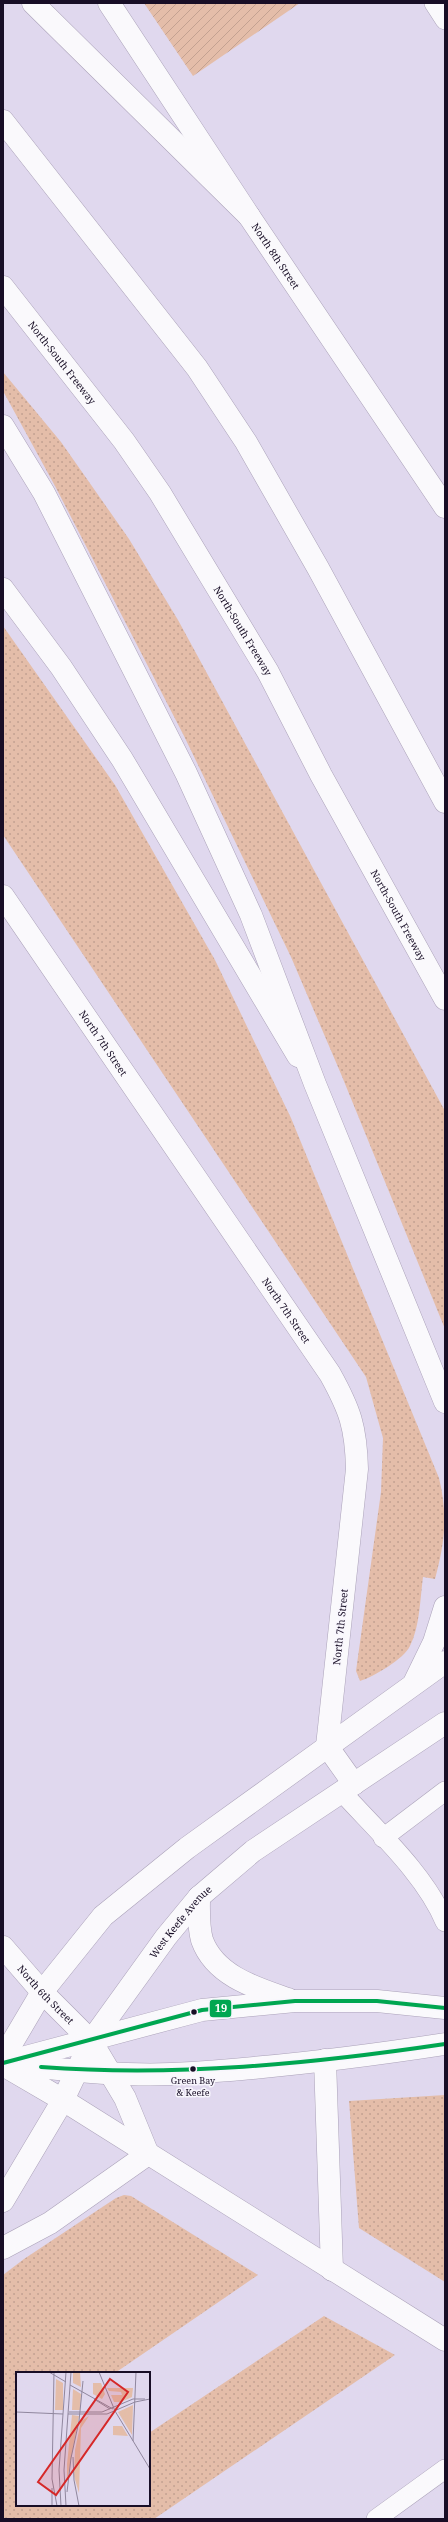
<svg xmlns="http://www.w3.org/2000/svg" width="448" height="2522" font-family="'Noto Serif',serif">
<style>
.grass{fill:url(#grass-dots)}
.garden{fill:url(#garden-furrows)}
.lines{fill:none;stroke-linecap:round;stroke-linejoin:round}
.service-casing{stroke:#aba2b9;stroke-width:20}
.minor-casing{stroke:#aba2b9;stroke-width:23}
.tertiary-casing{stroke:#aba2b9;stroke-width:23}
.secondary-casing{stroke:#aba2b9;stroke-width:23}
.motorway-casing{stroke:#aba2b9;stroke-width:23}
.service{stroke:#faf9fc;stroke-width:19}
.minor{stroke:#faf9fc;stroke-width:22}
.tertiary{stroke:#faf9fc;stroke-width:22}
.secondary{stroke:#faf9fc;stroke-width:22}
.motorway{stroke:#faf9fc;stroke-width:22}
.bus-1-casing{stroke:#f8f6fd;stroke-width:7}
.bus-1{stroke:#00a651;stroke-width:4}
.bus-dot{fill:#180e26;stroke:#f8f6fd;stroke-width:1.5}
.labels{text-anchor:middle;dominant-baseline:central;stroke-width:3;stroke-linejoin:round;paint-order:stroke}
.bus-label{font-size:9px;fill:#180e26;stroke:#f8f6fd}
.street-label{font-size:10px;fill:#180e26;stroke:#f8f6fd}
.inset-road{fill:none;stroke:#90879e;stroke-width:1}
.view{fill:#d62828;fill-opacity:0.15;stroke:#d62828;stroke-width:2}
.inset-edge{fill:none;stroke:#180e26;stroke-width:2}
.line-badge{stroke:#f8f6fd;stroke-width:1.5}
.badge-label{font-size:11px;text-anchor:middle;font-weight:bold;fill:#fff}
</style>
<defs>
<pattern id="grass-dots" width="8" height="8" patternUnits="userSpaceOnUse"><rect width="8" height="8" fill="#e4bda9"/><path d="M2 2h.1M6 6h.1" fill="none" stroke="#c3a191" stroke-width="1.8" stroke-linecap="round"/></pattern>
<pattern id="garden-furrows" width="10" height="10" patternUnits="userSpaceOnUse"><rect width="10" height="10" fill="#e4bda9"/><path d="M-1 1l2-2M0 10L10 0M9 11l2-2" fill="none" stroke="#c3a191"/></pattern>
</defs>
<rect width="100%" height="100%" fill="#e0d8ee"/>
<g class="grass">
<polygon points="3,372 61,442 129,539 178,620 445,1111 445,1329 341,1074 291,957 184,736 55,486 3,391"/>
<path d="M3 626 115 785 215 960 291 1118 439 1478C448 1515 445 1542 435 1579L423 1577C420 1599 420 1626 410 1646 404 1659 373 1677 360 1681L356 1671 381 1492 383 1438 366 1377 3 835Z"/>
<polygon points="445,2095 445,2282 359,2228 349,2101"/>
<polygon points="124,2195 131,2196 258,2275 115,2373 17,2373 17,2505 149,2505 149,2433 324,2316 395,2355 154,2519 3,2519 3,2275 24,2259 116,2198"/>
</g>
<polygon class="garden" points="144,3 300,3 193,76"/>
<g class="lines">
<g class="service-casing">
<g id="service">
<polyline points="434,3 445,20"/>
<path d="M341 1791C376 1830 425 1874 445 1922"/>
<polyline points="383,1838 445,1791"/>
<polyline points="376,2519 445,2469"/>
</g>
</g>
<g class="minor-casing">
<g id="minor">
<path id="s1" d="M3 896 330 1374C350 1410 356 1427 357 1469L327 1746 354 1784"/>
<path id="s2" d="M3 1947 42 1992 91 2041"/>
</g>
</g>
<g class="tertiary-casing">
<g id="tertiary">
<path id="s3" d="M109 3 249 216 445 507"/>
<polyline points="3,589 61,667 122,759 298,1056"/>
<polyline points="415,1681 434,1642 445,1607"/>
<path d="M199 1897C199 1910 198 1926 202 1940 215 1976 256 1988 288 1999"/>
<polyline points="3,2058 42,1992 103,1916 187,1848 445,1662"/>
<polyline points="3,2063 202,2010 295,2001 377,2001 445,2008"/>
<path d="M16 2065C67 2070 119 2076 171 2074 262 2069 354 2058 445 2044"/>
<path id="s4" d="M3 2201 63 2100 91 2041 166 1937 199 1897 253 1851 445 1723"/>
</g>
</g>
<g class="secondary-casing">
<g id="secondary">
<polyline points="91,2041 125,2098 148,2154"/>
<polyline points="325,2060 332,2270"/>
<polyline points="3,2065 63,2100 445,2340"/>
<polyline points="3,2248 50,2223 148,2154"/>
</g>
</g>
<g class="motorway-casing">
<g id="motorway">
<polyline points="33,3 249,216"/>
<polyline points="3,121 197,368 246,442 318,568 445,802"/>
<path id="s5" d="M3 287 124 441 160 493 268 672 321 775 445 999"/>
<polyline points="3,426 44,493 186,773 251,915 315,1084 445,1402"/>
</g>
</g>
<use href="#service" class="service"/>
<use href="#minor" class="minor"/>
<use href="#tertiary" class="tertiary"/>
<use href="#secondary" class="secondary"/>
<use href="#motorway" class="motorway"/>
<g class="bus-1-casing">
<g id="bus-1">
<polyline points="3,2063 202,2010 295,2001 377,2001 445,2008"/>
<path d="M41 2067C177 2077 310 2064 445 2044"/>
</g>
</g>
<use href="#bus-1" class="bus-1"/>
</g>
<g class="bus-dot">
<circle cx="194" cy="2012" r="3.5"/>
<circle cx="193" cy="2069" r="3.5"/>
</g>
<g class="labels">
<g class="bus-label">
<text x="193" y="2080">Green Bay<tspan x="193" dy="12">&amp; Keefe</tspan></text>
</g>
<g class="street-label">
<text stroke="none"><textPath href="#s3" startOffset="303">North 8th Street</textPath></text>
<text stroke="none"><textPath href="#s5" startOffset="96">North-South Freeway</textPath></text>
<text stroke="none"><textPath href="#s5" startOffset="420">North-South Freeway</textPath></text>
<text stroke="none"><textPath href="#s5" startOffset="744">North-South Freeway</textPath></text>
<text stroke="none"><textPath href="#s1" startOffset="178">North 7th Street</textPath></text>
<text stroke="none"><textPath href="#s1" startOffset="502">North 7th Street</textPath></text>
<text transform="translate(340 1627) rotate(-84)">North 7th Street</text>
<text stroke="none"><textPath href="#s4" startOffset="332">West Keefe Avenue</textPath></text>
<text stroke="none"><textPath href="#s2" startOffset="64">North 6th Street</textPath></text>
</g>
</g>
<g transform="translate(16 2372)">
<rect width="134" height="134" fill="#e0d8ee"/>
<path d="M57 0H64L65 15 57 11ZM40 7 47 11V38H39ZM77 11H85L89 22 86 27 77 22ZM91 16H117L116 25 105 30H98L95 23H106L105 20 93 19ZM57 17 65 22 64 38H56ZM117 33 116 63 102 40ZM56 43 63 44 51 109V92ZM73 44 65 56 63 121 58 104 59 78 65 49ZM97 54H106L112 64 97 63Z" fill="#e4bda9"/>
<path class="inset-road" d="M33 0 50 10M83 0 99 39 134 97M54 13 97 37M78 27 94 37M0 40 47 42M53 40H86L117 27H129M52 42H91L119 30 134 27M63 49 67 9M117 69 120 0M57 85 58 108 63 134M36 107 38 0M36 107 41 134M51 120 55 86 63 49M36 134V116M45 134 43 98 50 0M50 134 48 98 55 0"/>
<path class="view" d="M94 7 112 20 40 123 22 110Z"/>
<rect width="134" height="134" class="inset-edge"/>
</g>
<rect class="line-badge" x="209" y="1999" width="23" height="19" rx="4" fill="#00a651"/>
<g class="badge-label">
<text x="221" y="2012">19</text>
</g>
<rect width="448" height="2522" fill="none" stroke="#180e26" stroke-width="8"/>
</svg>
